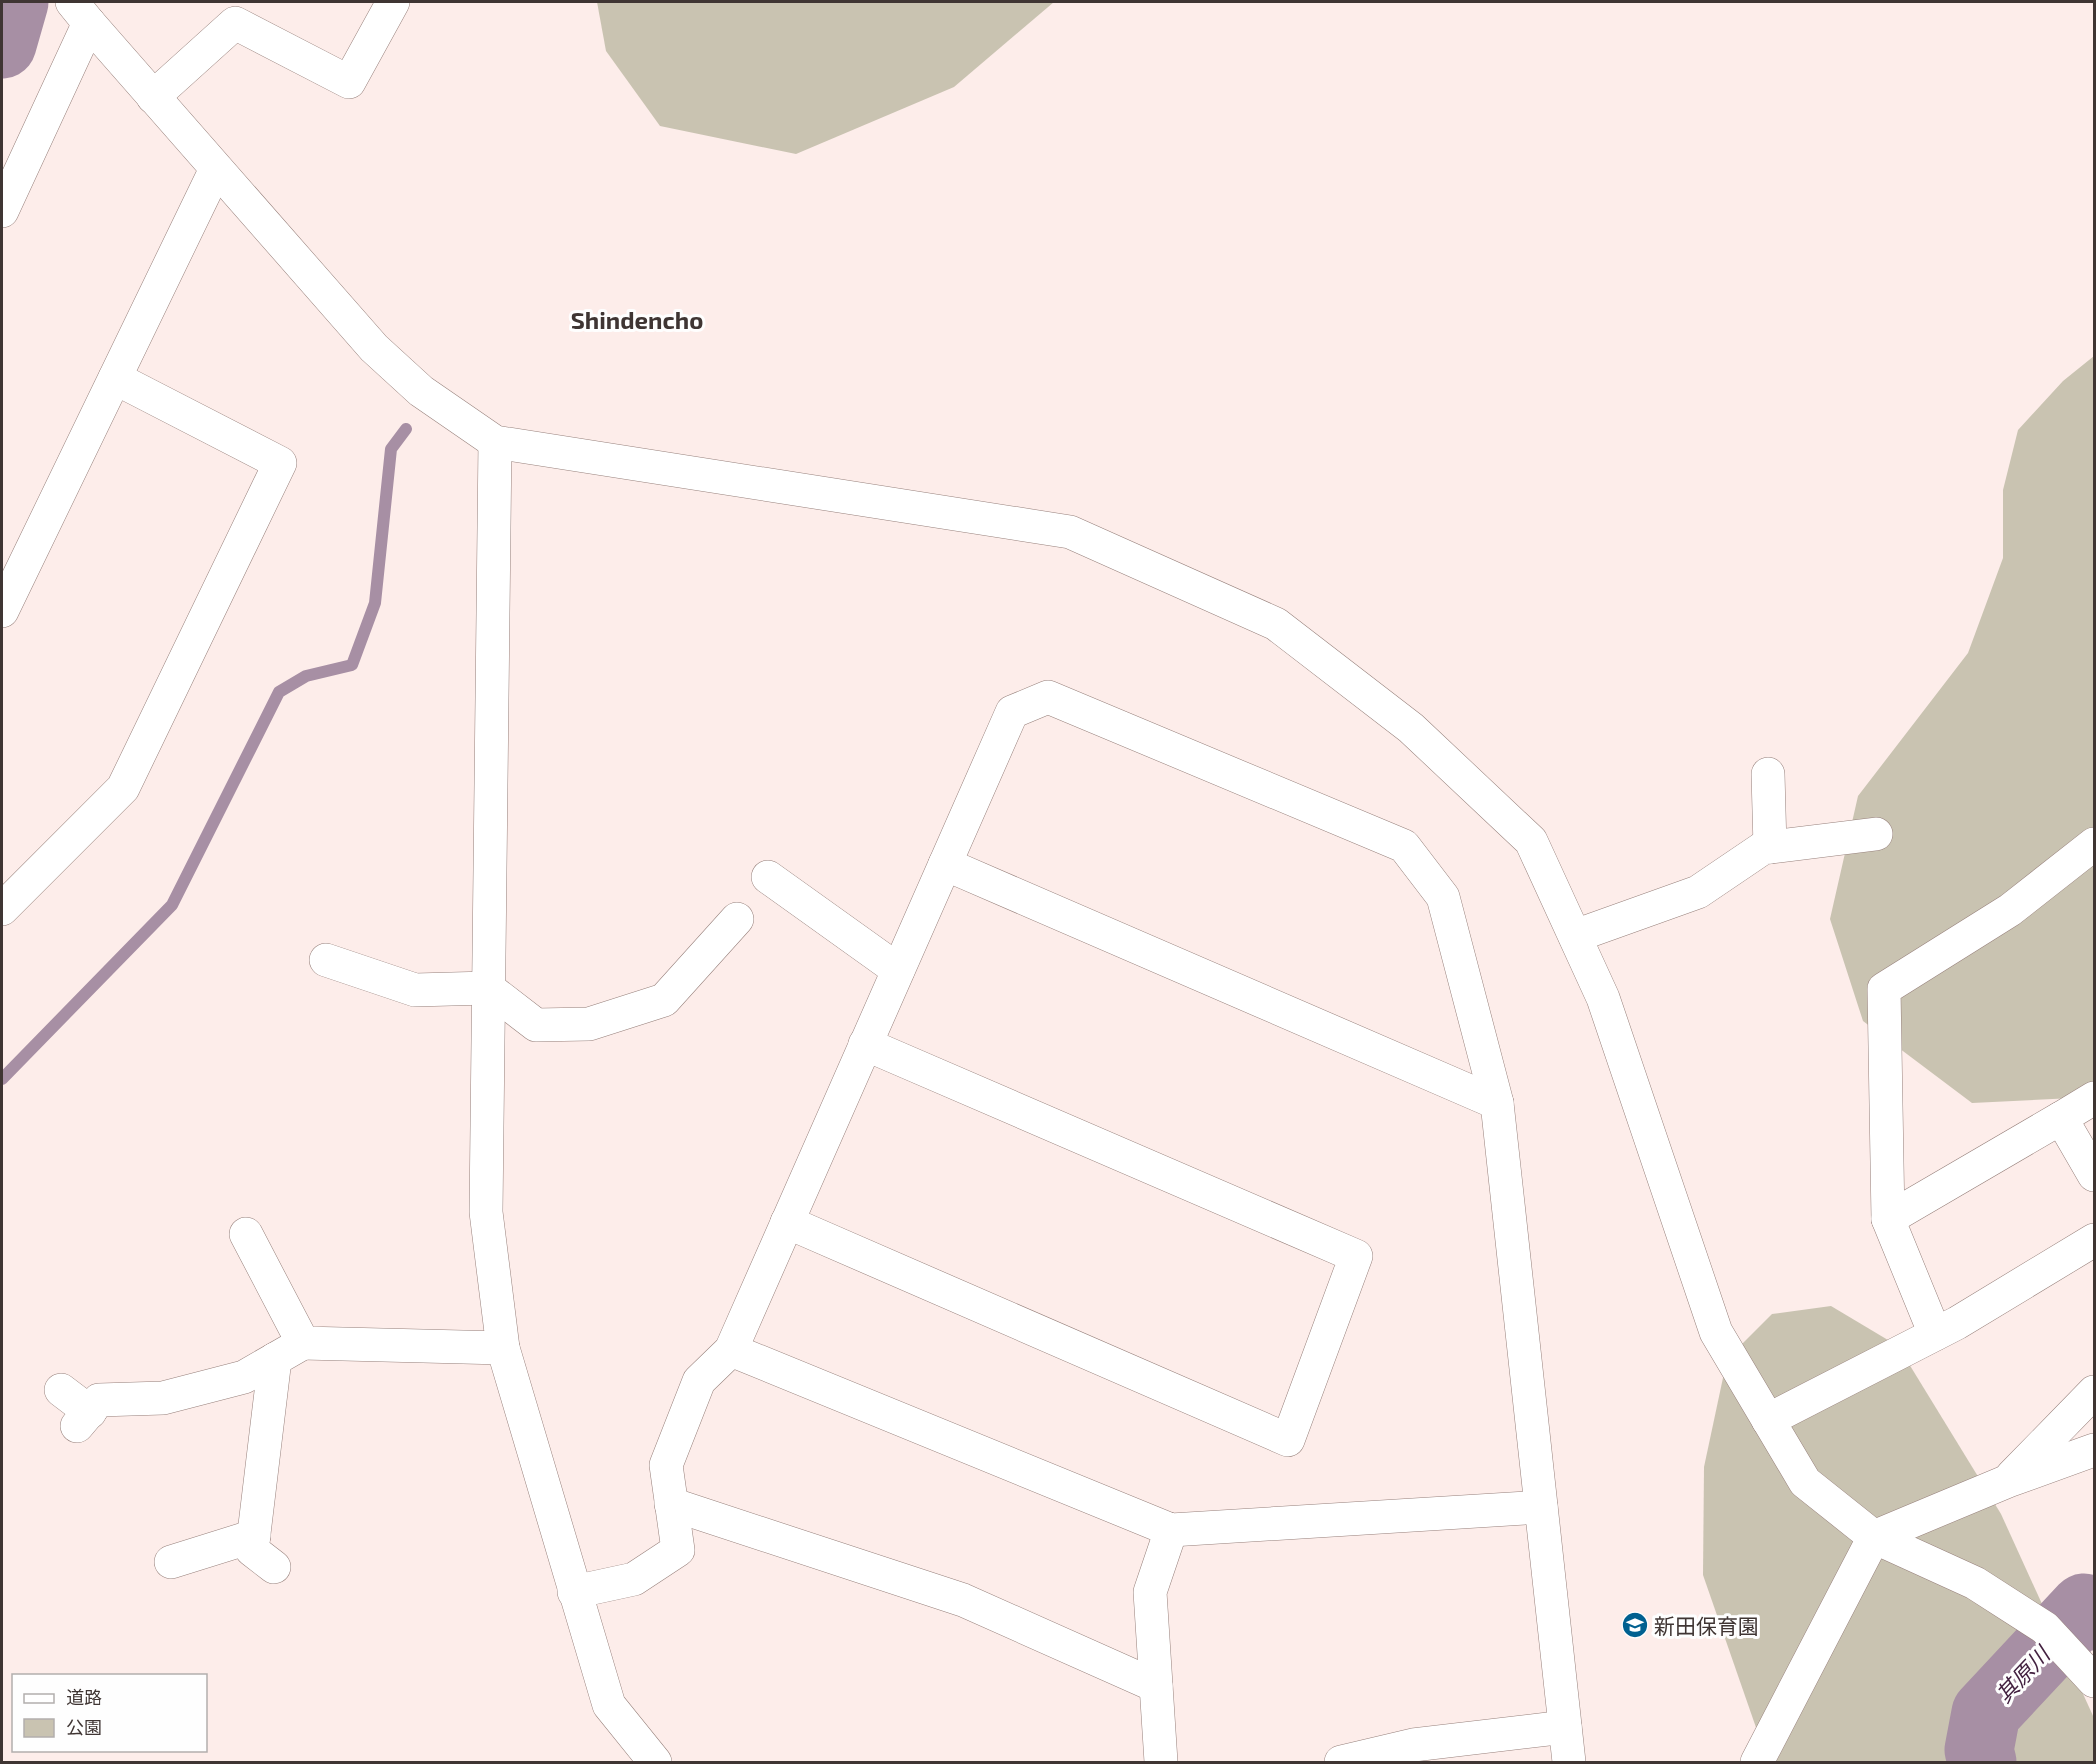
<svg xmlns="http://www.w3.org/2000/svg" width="2096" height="1764" font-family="'Exo 2','Noto Sans JP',sans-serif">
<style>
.green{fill:#c9c3b1}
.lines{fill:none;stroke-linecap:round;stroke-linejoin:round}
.stream{stroke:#a78fa4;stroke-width:12}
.river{stroke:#a78fa4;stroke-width:69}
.minor-casing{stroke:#97817c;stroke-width:34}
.tertiary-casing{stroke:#97817c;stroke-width:34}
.minor{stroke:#fff;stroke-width:33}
.tertiary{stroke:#fff;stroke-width:33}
.labels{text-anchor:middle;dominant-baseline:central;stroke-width:6;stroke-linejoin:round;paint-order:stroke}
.poi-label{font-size:21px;fill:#3f3533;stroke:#fefefe;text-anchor:start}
.water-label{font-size:22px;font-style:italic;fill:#432140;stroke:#fefefe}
.quarter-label{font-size:24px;font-weight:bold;fill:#3f3533;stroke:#fefefe}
</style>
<rect width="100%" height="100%" fill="#fdedea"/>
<g class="green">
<polygon points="597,2 1054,2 954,87 796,154 660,126 606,51"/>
<polygon points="2094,356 2094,1097 1972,1103 1863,1021 1830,919 1858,796 1968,653 2003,558 2003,490 2018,430 2063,381"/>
<polygon points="1831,1306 1898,1346 2001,1514 2094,1718 2094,1762 1768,1762 1703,1575 1704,1467 1727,1359 1772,1314"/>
</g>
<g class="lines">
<polyline class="stream" points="2,1079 172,905 279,692 306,676 352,665 375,603 391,449 406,429"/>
<g class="river">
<polyline points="2,44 14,2"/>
<polyline points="1982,1762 1979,1750 1986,1713 2084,1608 2094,1616"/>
</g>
<g class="minor-casing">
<g id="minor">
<polyline points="153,97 235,23 349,82 393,2"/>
<polyline points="2,211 89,23 374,348 421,391 495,442 1070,532 1276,624 1411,728 1531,841 1603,998 1716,1332 1805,1482 1874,1537 2008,1481 2094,1450"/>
<polyline points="2,611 216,169"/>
<polyline points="1768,774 1770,847"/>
<polyline points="945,864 1497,1103"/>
<polyline points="768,877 898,970"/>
<polyline points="2,909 123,788 280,463 115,378"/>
<polyline points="1575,936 1698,892 1763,848 1876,834"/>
<polyline points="326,960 415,990 488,988 536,1025 589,1024 664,1000 737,919"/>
<polyline points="2061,1118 2094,1098"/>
<polyline points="1888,1219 1884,989 2010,910 2094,844"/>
<polyline points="787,1222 1288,1440 1356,1256 865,1044"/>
<polyline points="246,1234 303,1343 503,1348"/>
<polyline points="1935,1334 1888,1219 2061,1118 2094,1175"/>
<polyline points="731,1350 1171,1530 1541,1507"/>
<polyline points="61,1390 90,1412"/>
<polyline points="1768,1420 1957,1323 2094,1240"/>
<polyline points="77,1426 99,1400 163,1398 244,1377 303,1343"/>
<polyline points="2012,1476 2094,1392"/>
<polyline points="671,1504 963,1600 1156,1686"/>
<polyline points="171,1562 254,1536"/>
<polyline points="274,1567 252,1550 275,1359"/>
<polyline points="574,1592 634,1579 678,1550 666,1465 699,1381 731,1350 1012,712 1048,697 1404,846 1443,897 1497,1103 1569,1762"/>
<polyline points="1161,1762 1150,1592 1171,1530"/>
<polyline points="1341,1762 1413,1745 1565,1727"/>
</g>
</g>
<g class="tertiary-casing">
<g id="tertiary">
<polyline points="72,2 89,23"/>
<polyline points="495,442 486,1212 503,1348 609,1705 655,1762"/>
<polyline points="1757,1762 1874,1537 1975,1583 2045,1628 2094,1681"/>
</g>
</g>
<use href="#minor" class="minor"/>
<use href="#tertiary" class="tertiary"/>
</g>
<defs>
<g id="school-disc" transform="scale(1.35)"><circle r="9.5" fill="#006090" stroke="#fefefe"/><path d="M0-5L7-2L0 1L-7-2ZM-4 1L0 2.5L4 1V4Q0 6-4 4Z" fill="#fff"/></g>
</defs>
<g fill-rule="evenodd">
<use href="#school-disc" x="1635" y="1625"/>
</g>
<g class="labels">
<g class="poi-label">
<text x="1654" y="1625">新田保育園</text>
</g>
<g class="water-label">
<text transform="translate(2022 1674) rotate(-47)">其原川</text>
</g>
<g class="quarter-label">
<text x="637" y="319">Shindencho</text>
</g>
</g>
<rect width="2096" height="1764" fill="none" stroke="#3f3533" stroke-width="6"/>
<rect x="12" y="1674" width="195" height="78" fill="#fefefe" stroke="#b2aead" stroke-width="1.5"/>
<rect x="24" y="1694" width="30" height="9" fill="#ffffff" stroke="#b2aead" stroke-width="1.5"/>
<text x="66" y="1704" font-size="18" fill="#3f3533">道路</text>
<rect x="24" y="1719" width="30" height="18" fill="#c9c3b1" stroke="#b2aead" stroke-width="1.5"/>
<text x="66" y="1734" font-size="18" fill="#3f3533">公園</text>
</svg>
